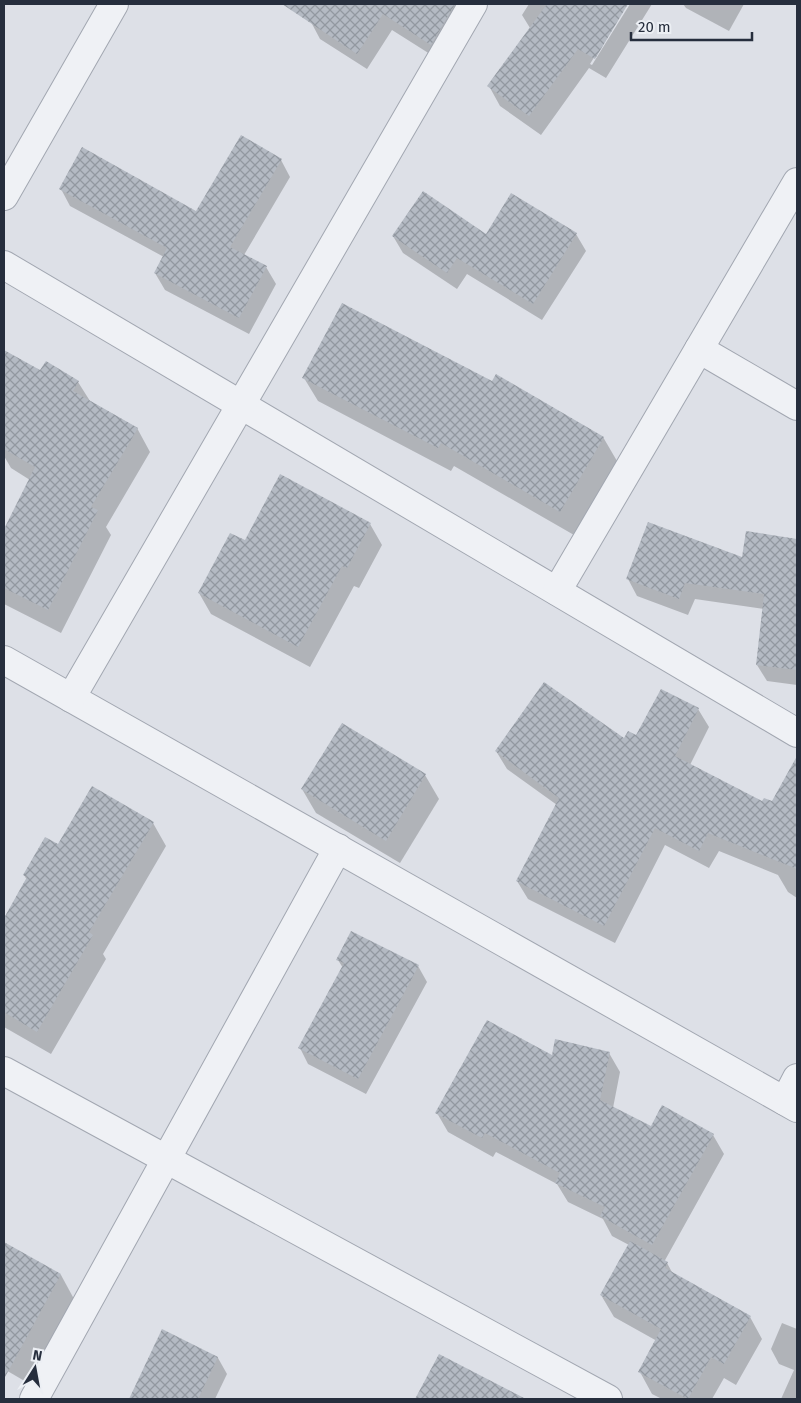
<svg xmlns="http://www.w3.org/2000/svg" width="801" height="1403" font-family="'Fira Sans',sans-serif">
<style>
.shadow{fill:#0003}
.building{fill:url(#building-cross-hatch)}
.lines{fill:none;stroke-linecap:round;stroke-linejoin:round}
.street-casing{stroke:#a2a7b1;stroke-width:30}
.street{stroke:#eff1f5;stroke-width:28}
</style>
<defs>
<pattern id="building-cross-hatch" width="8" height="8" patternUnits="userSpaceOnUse" patternTransform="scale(1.25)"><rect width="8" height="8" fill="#b4bac3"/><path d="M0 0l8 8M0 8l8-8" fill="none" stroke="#9298a0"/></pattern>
</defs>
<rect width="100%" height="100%" fill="#dde0e7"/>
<g class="shadow">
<polygon points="322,4 457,4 441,61 392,30 367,69 320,39 311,22"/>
<polygon points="529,4 627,4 590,64 592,65 630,4 652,4 606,78 589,68 541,135 500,106 489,86 530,28 522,15"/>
<polygon points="683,4 744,4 729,31 686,8"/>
<polygon points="281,160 290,177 244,255 266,267 276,284 249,334 165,290 155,273 164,257 70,206 61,189 196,212"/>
<polygon points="576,234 586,251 542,320 467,274 457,289 403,253 393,236"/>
<polygon points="4,351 40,372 78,382 90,401 137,428 150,452 106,527 111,535 61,633 4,604 4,532 30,480 11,468 4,456"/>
<polygon points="304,378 492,383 603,437 617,461 574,535 454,466 451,471 318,401"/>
<polygon points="370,524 382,545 359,588 354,586 310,667 211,614 199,593 245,542"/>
<polygon points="747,532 797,540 797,685 767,681 757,665 764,609 695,599 688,615 637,596 628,579 743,559"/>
<polygon points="698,709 709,727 690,765 763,803 772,802 790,771 797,775 797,898 788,892 778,875 719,851 709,868 665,845 615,943 528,899 517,881 557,805 507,769 496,751 625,740 637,737"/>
<polygon points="342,725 425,775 439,799 400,863 316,813 302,789"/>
<polygon points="153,823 166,846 103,954 106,959 51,1054 4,1027 4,920 27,880 24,875 58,846"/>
<polygon points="338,960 418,966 427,982 366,1094 308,1064 300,1048 343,968"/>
<polygon points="609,1053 620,1072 613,1108 651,1127 713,1135 724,1154 664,1262 667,1263 673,1274 750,1317 762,1339 736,1385 724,1378 712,1399 662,1399 652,1394 640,1372 657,1341 614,1317 601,1295 629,1245 612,1236 603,1219 568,1202 557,1184 496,1152 493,1157 448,1132 437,1113 552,1057"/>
<polygon points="4,1244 61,1275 74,1299 28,1383 4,1369"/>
<polygon points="782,1323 797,1329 797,1399 781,1399 794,1370 779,1364 771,1349"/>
<polygon points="163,1331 218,1358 227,1374 215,1399 130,1399"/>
<polygon points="439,1356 523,1399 416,1399"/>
</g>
<g class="building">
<polygon points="282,4 455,4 431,45 383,14 357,54"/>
<polygon points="547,4 628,4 595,59 578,49 529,116 487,86"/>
<polygon points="241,135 282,159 230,247 267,266 239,318 154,273 167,248 59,189 82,147 196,211"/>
<polygon points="423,191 486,234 511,193 577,233 533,304 457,258 447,273 392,236"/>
<polygon points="342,303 492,381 496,374 604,437 560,512 441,443 438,448 302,378"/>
<polygon points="4,350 40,370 46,361 79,381 73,391 138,428 91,507 98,510 48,610 4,588 4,529 35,467 4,449"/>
<polygon points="280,474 371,523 347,568 342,566 298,647 198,593 230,533 245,540"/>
<polygon points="648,522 742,557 746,531 797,539 797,670 756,665 764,594 685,583 679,599 626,579"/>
<polygon points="544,682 624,738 628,731 636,735 661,689 699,708 675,756 762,801 764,798 772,801 797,756 797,869 708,833 699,851 655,828 604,926 516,881 559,798 495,751"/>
<polygon points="342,723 426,774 386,841 301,789"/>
<polygon points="92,786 154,822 89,932 93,935 37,1032 4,1012 4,918 27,877 23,875 45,837 58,844"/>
<polygon points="351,931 419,965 358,1079 298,1048 344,963 336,960"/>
<polygon points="487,1020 552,1055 555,1039 610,1052 600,1100 651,1126 662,1105 714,1134 652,1245 600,1216 605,1207 555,1183 560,1173 485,1133 482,1138 435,1113"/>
<polygon points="630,1241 668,1262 665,1268 751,1316 724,1364 711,1357 688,1399 638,1372 661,1329 600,1295"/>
<polygon points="4,1242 61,1274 4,1379"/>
<polygon points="162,1329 218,1357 198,1399 129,1399"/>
<polygon points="439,1354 526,1399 415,1399"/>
</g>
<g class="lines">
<g class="street-casing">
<g id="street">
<polyline points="4,196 114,4"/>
<polyline points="4,265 797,733"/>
<polyline points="699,349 797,406"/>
<polyline points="557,591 797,182"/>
<polyline points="4,660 797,1108"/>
<polyline points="71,698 473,4"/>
<polyline points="4,1071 608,1399"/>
<polyline points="785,1101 797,1078"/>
<polyline points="34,1399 338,848"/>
</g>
</g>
<use href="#street" class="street"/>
</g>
<rect width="801" height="1403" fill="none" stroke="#262e3d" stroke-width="10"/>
<g transform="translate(35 1368) rotate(11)" stroke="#eceff4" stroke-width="4" paint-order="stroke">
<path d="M0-4L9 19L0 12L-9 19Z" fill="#262e3d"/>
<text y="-8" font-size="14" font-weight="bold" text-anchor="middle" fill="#262e3d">N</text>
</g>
<path d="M631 32v8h121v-8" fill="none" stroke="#262e3d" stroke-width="2.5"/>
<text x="638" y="32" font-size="15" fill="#262e3d" stroke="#eceff4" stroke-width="4" paint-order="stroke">20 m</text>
</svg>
